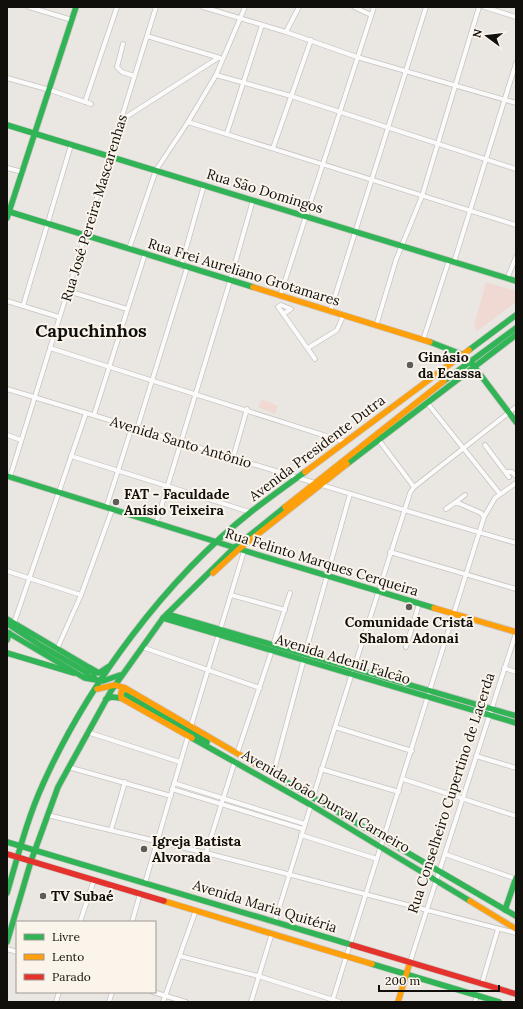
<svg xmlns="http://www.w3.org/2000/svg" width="523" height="1009" font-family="Lora,serif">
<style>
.green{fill:#efd9d2}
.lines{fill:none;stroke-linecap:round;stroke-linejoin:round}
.street-casing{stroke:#c7c4c1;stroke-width:5.5}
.fast-casing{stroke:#c7c4c1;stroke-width:7}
.slow-casing{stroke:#c7c4c1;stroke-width:7}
.jam-casing{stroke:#c7c4c1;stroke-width:7}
.street{stroke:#fcfbfb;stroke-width:4}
.fast{stroke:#30b455;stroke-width:5.5}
.slow{stroke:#ff9f0a;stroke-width:5.5}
.jam{stroke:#e5322d;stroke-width:5.5}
.poi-dot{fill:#5d5a57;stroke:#fbf4eb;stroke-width:1.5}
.labels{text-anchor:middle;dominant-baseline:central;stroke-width:4;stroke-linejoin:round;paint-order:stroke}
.street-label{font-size:14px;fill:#110f0c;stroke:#fbf4eb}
.poi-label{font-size:14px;font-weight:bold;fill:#110f0c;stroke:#fbf4eb;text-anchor:start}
.district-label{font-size:18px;font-weight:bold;fill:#110f0c;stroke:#fbf4eb}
</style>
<rect width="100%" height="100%" fill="#eae6e2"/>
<g class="green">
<polygon points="486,282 516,291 516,302 477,331 474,326"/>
<polygon points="262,399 278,406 275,414 258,407"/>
</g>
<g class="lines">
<g class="street-casing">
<g id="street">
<polyline points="29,7 72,20"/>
<polyline points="203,7 286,32 357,57 516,103"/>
<polyline points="354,7 371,15"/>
<polyline points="484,7 516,17"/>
<polyline points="286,32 299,7"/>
<polyline points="147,36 220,58"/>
<polyline points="123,44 117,67 122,72 134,76"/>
<polyline points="216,75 291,96 516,169"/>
<polyline points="7,78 50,90 91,104"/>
<polyline points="85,102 117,7"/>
<polyline points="123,119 218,58"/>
<polyline points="188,122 516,225"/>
<polyline points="227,133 262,25"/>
<polyline points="273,148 311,40"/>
<polyline points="7,168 23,172"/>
<polyline points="129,249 156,170 188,122 216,75 245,7"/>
<polyline points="454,262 516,63"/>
<polyline points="181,266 204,185"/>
<polyline points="507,279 516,257"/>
<polyline points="68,291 127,309"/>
<polyline points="280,296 374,7"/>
<polyline points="7,301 59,317"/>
<polyline points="23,306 71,145"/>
<polyline points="330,312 426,7"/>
<polyline points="283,314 291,309 281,305 278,307 279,308 315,359"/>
<polyline points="376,326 396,260 422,196 479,7"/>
<polyline points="423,340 449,260"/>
<polyline points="50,348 345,442"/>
<polyline points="308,348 337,330 343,316"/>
<path d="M7 389C177 440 346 494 516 543"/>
<polyline points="428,404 500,494"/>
<polyline points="94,415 145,254"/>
<polyline points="137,429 187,268"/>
<polyline points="7,435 21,440"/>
<polyline points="378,439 414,487"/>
<polyline points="485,445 509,477"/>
<polyline points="71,456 250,512"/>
<polyline points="233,458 247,409"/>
<polyline points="506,472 512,472 516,476"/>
<polyline points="10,477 156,7"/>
<polyline points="456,502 465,495"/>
<polyline points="106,508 132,427"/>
<polyline points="446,509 456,502 481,513 484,517"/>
<polyline points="156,524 230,281 253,200"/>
<polyline points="390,552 516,589"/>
<polyline points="7,571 81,595"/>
<polyline points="231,595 285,610"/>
<polyline points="14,623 86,413"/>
<polyline points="273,645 290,593"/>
<polyline points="142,647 260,688"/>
<polyline points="406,647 419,604"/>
<polyline points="57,649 81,595 112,510"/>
<polyline points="305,654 350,494"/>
<polyline points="354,668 410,493 414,487 516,407"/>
<polyline points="504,668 516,672"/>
<polyline points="191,726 244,551"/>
<polyline points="335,727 412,751"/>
<polyline points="87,732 180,762"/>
<polyline points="237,754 272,650"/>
<polyline points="476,756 516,768"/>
<polyline points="68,767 171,796"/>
<polyline points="321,769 399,792"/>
<polyline points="273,774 304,659"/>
<polyline points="403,779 516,816"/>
<polyline points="174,783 305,824"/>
<polyline points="172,789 303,829"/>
<polyline points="313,797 352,673"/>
<polyline points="47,815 206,853 516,933"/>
<polyline points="111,830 125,782"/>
<polyline points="301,835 377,859"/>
<polyline points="206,853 235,761"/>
<polyline points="445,854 516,879"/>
<polyline points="145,883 188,736"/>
<polyline points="275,921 311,805"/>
<polyline points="80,922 94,880"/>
<polyline points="132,922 140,894"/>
<polyline points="7,949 17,952"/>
<polyline points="180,956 258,976 340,1002"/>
<polyline points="410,962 516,633"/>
<polyline points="482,983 498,929"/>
<polyline points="153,992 186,1002"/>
<polyline points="56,1002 59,992"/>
<polyline points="109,1002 112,992"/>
<polyline points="163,1002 196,910"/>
<polyline points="251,1002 272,933"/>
<polyline points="332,1002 484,517 495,498 516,483"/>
<polyline points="475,1002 477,995"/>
</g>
</g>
<g class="fast-casing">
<g id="fast">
<polyline points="7,125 516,281"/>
<polyline points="7,211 253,287"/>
<polyline points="7,218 76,7"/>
<polyline points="430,342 461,354 470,361 516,422"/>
<polyline points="469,350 516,315"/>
<polyline points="444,381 516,328"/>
<polyline points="347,464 516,335"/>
<polyline points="7,476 239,549 434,608"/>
<polyline points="167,614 516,716"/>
<polyline points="163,618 516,723"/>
<polyline points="7,619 90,668 94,673 94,677 83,677 7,632"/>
<polyline points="8,624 41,646 88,673"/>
<polyline points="7,640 9,633"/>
<polyline points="7,653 74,673"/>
<polyline points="90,668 99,673 108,667"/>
<polyline points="85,678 103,681 120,675"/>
<polyline points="126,695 207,742"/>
<polyline points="106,699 112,697 121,698"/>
<polyline points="192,738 311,805 470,901"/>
<polyline points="276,776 516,916"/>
<polyline points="7,842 352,945"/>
<path d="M7 893C18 856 27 819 43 784 88 684 166 579 252 511 269 498 287 485 305 472"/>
<polyline points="505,910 516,878"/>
<polyline points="7,942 31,861 58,787 111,691 163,618 234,548 285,507"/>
<polyline points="372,964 499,1002"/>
</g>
</g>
<g class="slow-casing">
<g id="slow">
<polyline points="253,287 430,342"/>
<polyline points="305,472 469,350"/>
<polyline points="285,507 444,381"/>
<polyline points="213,573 239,549 347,464"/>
<polyline points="434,608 516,632"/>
<polyline points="97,689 115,685 125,688"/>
<polyline points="192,738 121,698 121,692 125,688 276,776"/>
<polyline points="164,901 372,964"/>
<polyline points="470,901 516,929"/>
<polyline points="398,1002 410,962"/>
</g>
</g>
<g class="jam-casing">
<g id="jam">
<polyline points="7,854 164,901"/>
<polyline points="352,945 516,994"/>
</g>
</g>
<use href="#street" class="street"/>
<use href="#fast" class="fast"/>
<use href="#slow" class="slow"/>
<use href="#jam" class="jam"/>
</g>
<g class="poi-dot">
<circle cx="410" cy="365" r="4"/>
<circle cx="116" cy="502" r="4"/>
<circle cx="409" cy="607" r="4"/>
<circle cx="144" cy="849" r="4"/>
<circle cx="43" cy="896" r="4"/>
</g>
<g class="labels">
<g class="street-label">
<text transform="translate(265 191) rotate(17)">Rua São Domingos</text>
<text transform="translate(94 208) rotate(-73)">Rua José Pereira Mascarenhas</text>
<text transform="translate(244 272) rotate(17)">Rua Frei Aureliano Grotamares</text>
<text transform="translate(181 442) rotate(17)">Avenida Santo Antônio</text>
<text transform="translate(317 448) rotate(-37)">Avenida Presidente Dutra</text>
<text transform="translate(322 562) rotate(17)">Rua Felinto Marques Cerqueira</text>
<text transform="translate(343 659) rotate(17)">Avenida Adenil Falcão</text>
<text transform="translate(451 793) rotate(-72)">Rua Conselheiro Cupertino de Lacerda</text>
<text transform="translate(326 801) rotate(30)">Avenida João Durval Carneiro</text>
<text transform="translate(265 906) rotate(17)">Avenida Maria Quitéria</text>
</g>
<g class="poi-label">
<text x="418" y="357">Ginásio<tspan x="418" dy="16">da Ecassa</tspan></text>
<text x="124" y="494">FAT - Faculdade<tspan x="124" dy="16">Anísio Teixeira</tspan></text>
<text x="409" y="622" text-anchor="middle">Comunidade Cristã<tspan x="409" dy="16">Shalom Adonai</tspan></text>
<text x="152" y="841">Igreja Batista<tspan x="152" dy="16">Alvorada</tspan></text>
<text x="51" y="896">TV Subaé</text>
</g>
<g class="district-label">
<text x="91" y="330">Capuchinhos</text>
</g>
</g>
<rect width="523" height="1009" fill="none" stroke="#110f0c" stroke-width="16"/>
<rect x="16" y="921" width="140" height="72" fill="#fbf4eb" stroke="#9d9892"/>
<rect x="24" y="934" width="20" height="6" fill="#30b455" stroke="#9d9892"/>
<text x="52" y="941" font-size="12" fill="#110f0c">Livre</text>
<rect x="24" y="954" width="20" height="6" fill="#ff9f0a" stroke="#9d9892"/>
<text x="52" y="961" font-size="12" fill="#110f0c">Lento</text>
<rect x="24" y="974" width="20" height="6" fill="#e5322d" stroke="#9d9892"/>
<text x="52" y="981" font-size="12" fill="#110f0c">Parado</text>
<g transform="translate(487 36) rotate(285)" stroke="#fbf4eb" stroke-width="3" paint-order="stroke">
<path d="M0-3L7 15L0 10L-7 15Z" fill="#110f0c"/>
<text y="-6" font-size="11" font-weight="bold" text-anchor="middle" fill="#110f0c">N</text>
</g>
<path d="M379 985v6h120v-6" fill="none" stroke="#110f0c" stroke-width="2"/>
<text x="385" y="985" font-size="12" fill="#110f0c" stroke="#fbf4eb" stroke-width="3" paint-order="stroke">200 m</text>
</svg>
